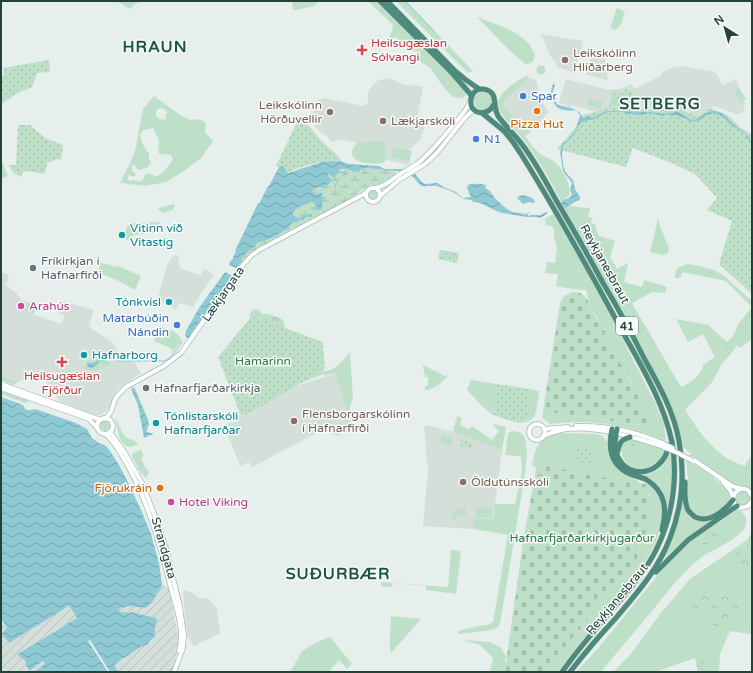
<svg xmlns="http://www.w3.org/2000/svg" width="753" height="673" font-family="'Varela Round',sans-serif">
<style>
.built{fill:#d4dfda}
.industrial{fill:url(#industrial-furrows)}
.grass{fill:#bfe0c8;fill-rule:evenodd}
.forest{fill:url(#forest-crowns)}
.wetland{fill:url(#wetland-marsh)}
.cemetery{fill:url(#cemetery-stones)}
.park{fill:url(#park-dots)}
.water{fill:url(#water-waves)}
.pier{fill:#e6efeb}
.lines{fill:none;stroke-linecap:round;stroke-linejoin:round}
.stream{stroke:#8ec9d4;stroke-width:1}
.secondary-casing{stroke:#a4bbb3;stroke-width:5.5}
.trunk-casing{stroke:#c2cac8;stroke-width:6}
.secondary{stroke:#fff;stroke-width:4}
.trunk{stroke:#4c8a7c;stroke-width:5}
.secondary-bridge-casing{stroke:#a4bbb3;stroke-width:5.5;stroke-linecap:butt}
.secondary-bridge{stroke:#fff;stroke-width:4}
.health-dot{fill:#e0444e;stroke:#f7fbf9;stroke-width:1.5}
.education-dot{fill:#8d6e63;stroke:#f7fbf9;stroke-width:1.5}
.shop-dot{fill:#3f7fe0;stroke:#f7fbf9;stroke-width:1.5}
.food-dot{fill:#e8710a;stroke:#f7fbf9;stroke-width:1.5}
.culture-dot{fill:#0f9aa8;stroke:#f7fbf9;stroke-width:1.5}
.worship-dot{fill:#6b7280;stroke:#f7fbf9;stroke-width:1.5}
.hotel-dot{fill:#d1479c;stroke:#f7fbf9;stroke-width:1.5}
.labels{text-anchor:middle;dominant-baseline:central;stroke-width:3;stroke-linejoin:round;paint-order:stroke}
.shield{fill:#f7fbf9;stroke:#637a73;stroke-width:1}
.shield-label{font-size:11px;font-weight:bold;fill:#24423a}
.health-label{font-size:12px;fill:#be3a42;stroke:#f7fbf9;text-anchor:start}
.education-label{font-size:12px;fill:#785e54;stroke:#f7fbf9;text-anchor:start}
.shop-label{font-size:12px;fill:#366cbe;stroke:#f7fbf9;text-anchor:start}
.food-label{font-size:12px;fill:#c56008;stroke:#f7fbf9}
.culture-label{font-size:12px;fill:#0d838f;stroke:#f7fbf9;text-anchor:start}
.worship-label{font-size:12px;fill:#5b616d;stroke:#f7fbf9;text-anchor:start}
.street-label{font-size:12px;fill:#24423a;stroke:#f7fbf9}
.hotel-label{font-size:12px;fill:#b23c85;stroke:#f7fbf9;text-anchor:start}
.park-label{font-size:12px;fill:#2d7a4b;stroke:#f7fbf9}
.district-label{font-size:16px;font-weight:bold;letter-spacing:1px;fill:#1f5548;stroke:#f7fbf9}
</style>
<defs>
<pattern id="industrial-furrows" width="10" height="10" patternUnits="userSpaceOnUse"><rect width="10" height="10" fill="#d4dfda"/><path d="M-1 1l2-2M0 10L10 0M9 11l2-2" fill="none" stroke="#b6c1bc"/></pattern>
<pattern id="forest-crowns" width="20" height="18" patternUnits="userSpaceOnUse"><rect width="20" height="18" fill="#bfe0c8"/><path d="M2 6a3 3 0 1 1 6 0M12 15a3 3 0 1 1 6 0" fill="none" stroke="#a4c1ad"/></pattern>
<pattern id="wetland-marsh" width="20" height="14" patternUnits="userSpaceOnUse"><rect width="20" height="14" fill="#bfe0c8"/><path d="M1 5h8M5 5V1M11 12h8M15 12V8" fill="none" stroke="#a4c1ad"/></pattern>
<pattern id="cemetery-stones" width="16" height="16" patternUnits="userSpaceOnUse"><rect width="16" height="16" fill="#bfe0c8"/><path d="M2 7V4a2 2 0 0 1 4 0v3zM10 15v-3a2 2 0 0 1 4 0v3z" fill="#a4c1ad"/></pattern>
<pattern id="park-dots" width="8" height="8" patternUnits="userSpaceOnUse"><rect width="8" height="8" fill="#bfe0c8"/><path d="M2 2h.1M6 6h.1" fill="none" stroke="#a4c1ad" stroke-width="1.8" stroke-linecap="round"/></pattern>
<pattern id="water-waves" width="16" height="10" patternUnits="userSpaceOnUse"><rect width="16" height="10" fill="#8ec9d4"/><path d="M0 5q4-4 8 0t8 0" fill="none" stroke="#74a5ad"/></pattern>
</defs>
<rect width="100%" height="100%" fill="#e6efeb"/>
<g class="built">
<polygon points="541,34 583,41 574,73 558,67 549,53"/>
<polygon points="591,56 605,58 608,81 586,74"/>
<polygon points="683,66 715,72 723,85 736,79 745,104 744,110 740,114 735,114 728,111 714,106 698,116 691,114 688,110 673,107 660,110 651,108 634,109 609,109 596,112 572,105 572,107 559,103 566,79 609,90 618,89 632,84 635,89 662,75 662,72 674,67"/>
<polygon points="388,78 396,81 401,84 411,86 411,84 423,87 417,120 426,122 420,140 409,150 412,151 409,165 386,160 385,147 375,141 368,142 353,142 340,139 333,142 330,141 327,136 322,134 310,121 316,101 324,98 364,106 368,102 368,95 369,90 372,86 377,81 383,79"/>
<polygon points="529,78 536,80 538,87 540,96 543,103 549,112 530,133 504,106 504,102"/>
<polygon points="178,255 180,267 182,269 200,275 205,269 214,275 202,292 193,307 180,303 175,310 158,299 163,279 167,266 172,257"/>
<polygon points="1,272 9,275 6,285 16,293 21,300 27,302 24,311 61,324 65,316 58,313 62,301 94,310 89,327 112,342 120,355 129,361 134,361 141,373 118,389 114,396 109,408 105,412 100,415 95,415 61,402 58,400 56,394 53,390 46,386 47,381 32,376 18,382 1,376"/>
<polygon points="336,373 349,416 353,419 352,429 337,436 330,433 328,428 322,430 252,467 249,462 240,466 224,425 239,420 238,417 253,412 291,388"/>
<polygon points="427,425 453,432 502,450 495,504 494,519 473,518 473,529 423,526 428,471 424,427"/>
<polygon points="184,590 193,593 199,598 208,598 217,609 220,633 194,646 188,637 186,627 183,592"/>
</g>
<g class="industrial">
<polygon points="162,585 169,587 179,641 174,666 172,672 119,672 115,667 115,664 142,646 147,645 151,642 155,636 155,628 156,623 131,613 120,612 119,611 119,608 120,607 125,608 126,606 128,606 142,608 153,601"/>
<polygon points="69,606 70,607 77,618 18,654 20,657 25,660 26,663 31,670 33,668 42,662 43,661 44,662 45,664 44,665 35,671 1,672 1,619 7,628 9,643"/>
</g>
<g class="grass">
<polygon points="120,1 141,1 134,5 130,9 118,2"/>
<polygon points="292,1 318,1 314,6 296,10 293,10"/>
<path d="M368 1H378L464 90 466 93V95C464 97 462 98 460 98 449 100 437 76 430 68 426 65 421 62 417 60L416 51C412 50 404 47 401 43 399 41 398 39 396 37L391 39 388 42 392 31 393 25Z"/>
<polygon points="396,1 406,1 473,71 468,73"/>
<polygon points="617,8 625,12 621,24 616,30 610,28"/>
<path d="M477 17C495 24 528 33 534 53 536 59 533 62 527 64H525L507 48Z"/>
<circle cx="541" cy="70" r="4.5"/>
<path d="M526 76H528L529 78 504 102V106L530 133 525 136C529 141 532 147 537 151 542 157 550 158 555 162 563 169 572 186 569 196L565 198 563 202 566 208 569 206 590 208 588 217 592 218 591 223 595 224 596 229 599 236 615 241 610 257 617 269 628 263 624 282 642 287 644 280 667 287 665 293 652 292 632 303 679 384 682 387C690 383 702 375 703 365L715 357 703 334 688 342 676 319 708 325 727 342 732 337 739 323 752 307V339L740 348 737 346 721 365 713 381 685 410C696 427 708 445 725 457 731 461 738 464 745 466L752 454V490L744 486 739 487 736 486 727 480 698 460 684 448 674 418 564 208C552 182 536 154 518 133 512 126 496 111 498 103 500 91 517 81 526 76Z"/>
<polygon points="739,88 746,99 740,103 734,91"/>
<circle cx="483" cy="101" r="9"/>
<path d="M154 96 180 115 190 120 196 119 204 121 206 125 205 132 213 141 201 158 187 169 166 182 145 186 120 183 130 163 135 151 143 109ZM160 108 164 109 167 112 165 120 159 119C156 116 155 114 157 110ZM153 128 159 140 158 152 160 154 171 155 173 159C170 164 162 176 156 176 154 176 151 174 149 173L145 175 143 180 139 182 134 180 129 181 128 179V175L134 177 136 174 132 171V165L133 164 139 170 147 168 151 163 149 158V154L143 145 140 134 143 130Z"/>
<polygon points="589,98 603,102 601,109 587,105"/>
<path d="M375 141 383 142 385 147 386 160C384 162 384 163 381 163 373 165 353 163 352 154 351 150 356 145 357 142H368Z"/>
<polygon points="393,148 412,151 409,161 391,157"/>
<polygon points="1,164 3,164 8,176 1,179"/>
<circle cx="373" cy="195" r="5"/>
<polygon points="175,204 173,210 162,213 158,208"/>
<path d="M555 213 609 309 628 350 656 405 664 424 666 441C640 430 613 423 584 422 573 422 561 423 550 424L542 417 543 411 648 426 644 413 647 411 637 400 640 398 631 386 633 384 624 373 626 371 617 359 619 358 610 346 612 344 604 332 606 330C596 318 589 306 586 290L572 289 556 286 558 274 545 273 547 262 555 263 557 248 554 237V229L551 226 545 225 546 221 543 220Z"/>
<polygon points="658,219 662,231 669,248 668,253 663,255 650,252"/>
<polygon points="160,222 153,233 134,235 130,239 126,240 126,229 130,223"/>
<polygon points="100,263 111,265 112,267 118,266 141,276 135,290 117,280 98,273"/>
<path d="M688 264C699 266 712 268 723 275L752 301V307L726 281 682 272 681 277 679 278H675C676 267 678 267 688 264Z"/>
<polygon points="27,302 36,304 34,314 24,311"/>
<path d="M160 327C171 330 176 330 182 341L171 354 172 349 154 341Z"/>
<polygon points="99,351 111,365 94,371 84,369 87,361 93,360 95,355"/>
<path d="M350 352 353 399 350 405 349 416 335 373 325 376 324 374 297 384 321 371C333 373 343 361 350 352Z"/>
<path d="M423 365 445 376 447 375H448C444 382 433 390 425 390V386H428V377H425Z"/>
<polygon points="1,376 18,382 13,385 1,380"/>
<polygon points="471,380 497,384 493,415 482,406 467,390"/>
<path d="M530 389 539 391V394C537 403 538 420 526 422Z"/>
<polygon points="1,391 29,401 28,402 25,403 1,394"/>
<polygon points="457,416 462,418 460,425 468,429 472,426 492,440 499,431 492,424 506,427 502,450 453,432"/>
<path d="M116 418C119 424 121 433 126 437 130 440 135 440 138 444 120 455 117 430 116 418Z"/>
<circle cx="105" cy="426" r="5"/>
<path d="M515 431 521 433 524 436 526 443 527 454 524 481 500 624 497 628 492 630 459 634 457 631 479 626 488 625 493 622 508 535 473 529V518L494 519 495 504H515C517 493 526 465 520 456L505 455 508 434 510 432Z"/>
<path d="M561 433 598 434C610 437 606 448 610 457 614 464 621 472 628 476 633 478 637 480 641 484L588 475 537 463 536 467 532 466C535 446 540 437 561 433Z"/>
<polygon points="442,434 454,438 451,446 440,441"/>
<path d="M630 439C641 440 654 445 665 451L662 458 655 466 641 470 632 467 628 465 623 458 621 450 622 443Z"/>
<polygon points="141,450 144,456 141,458 145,467 149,472 146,478 139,470 132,456 133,453"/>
<path d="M669 453 671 454 673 479 666 525C667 495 665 483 635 473 653 475 663 471 669 453Z"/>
<path d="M686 460 705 470 725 488 729 494 730 500C725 507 716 514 707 516 684 520 688 493 688 479 687 472 687 466 686 460Z"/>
<path d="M652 485C654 488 659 493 661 497 673 541 623 590 599 621 585 638 573 655 560 672H544L588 619 598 596 607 592 638 554 640 540 650 502H648Z"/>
<path d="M684 486 686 507 699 519 720 514 733 506C709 523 685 539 664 558Z"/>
<circle cx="743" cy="498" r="7"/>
<polygon points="465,507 467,514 454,519 452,512"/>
<polygon points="476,507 492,508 491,518 475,517"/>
<path d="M735 510C744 510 749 519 745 527 739 539 714 549 702 557 684 570 670 589 656 606 638 628 619 650 601 672H576L600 646 662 570 680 550 691 541Z"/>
<path d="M752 532V629L750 634 730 631 720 654 719 672H698L695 658 655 672H613L630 655 660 614 690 579 747 540ZM708 592 713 596 722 595 738 596C739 599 740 602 741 605 743 615 734 613 732 621L733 623 709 617 708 612 706 608H703Z"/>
<polygon points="451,550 461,551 456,594 426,590 426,586 393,583 392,587 381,586 381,582 448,587"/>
<path d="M391 616 421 619 391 653C388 643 391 628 391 616Z"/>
<polygon points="330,637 352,664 347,669 339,660 332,668 330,672 290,672 302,651 315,643"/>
<polygon points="463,640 490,642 501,648 506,656 505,661 507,663 506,672 490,672 493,658 480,645"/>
</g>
<g class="forest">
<path d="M255 309 259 310 262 314C267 313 282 317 284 322 285 324 284 327 284 329L250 323C250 316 248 313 255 309Z"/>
<path d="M631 443H634L635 445 632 449C632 453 635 455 635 458L633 459H631L629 454 628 447Z"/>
<polygon points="700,468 706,478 706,482 704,484 702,483 697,476 697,470"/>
<path d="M714 485C720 488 722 490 722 497L719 499 718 493 715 491 712 490 711 489V487Z"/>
<path d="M699 493 705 499H710L713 503C706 504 701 503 698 496Z"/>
<path d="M716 531 719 532 722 534 721 536 714 538C711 541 710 544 704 545L702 543 703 541 709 537 713 532Z"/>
<polygon points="752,540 752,568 748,569 738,565 734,554 743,548"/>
<path d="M726 591 735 592C738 596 743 606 741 611 739 615 734 615 732 621L733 623 721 634C716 629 711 624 709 618 708 614 708 612 706 608H703L700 613 697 616 693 614 687 606V603L702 592H708L713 596 722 595Z"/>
</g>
<path class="wetland" d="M361 168 363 170H364L363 168C371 168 377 169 384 170 388 170 392 170 395 171L396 173 384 184 377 186 370 185 343 203 258 248 243 261 242 260V257L254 247 257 243 274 238 284 231 289 229V226L292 223 299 221V220L303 221 306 217H313L312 215 298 218 293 215 294 212 302 205 312 202 316 207V208H315L319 211V210L322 209 323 206 322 204 324 199 323 196H321L323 194 320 192 317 194 313 192 312 191C316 187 320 187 324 188V187L330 183 332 180 330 178 328 174 334 176 340 172 338 170C346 168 352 172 359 171V170Z"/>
<g class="cemetery">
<path d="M572 292C589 291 589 306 596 318 599 322 603 326 606 331L604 333 612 344 611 346 619 358 618 360 626 371 624 373 633 385 631 386 640 398 638 400 647 412 644 414 654 424 648 426 543 411 560 303 564 296Z"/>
<path d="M537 463 588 475 652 485 648 501 650 502 645 538 644 541H640C639 548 638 556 635 563 627 578 613 590 598 596L588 619 544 672H506L507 656 523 542Z"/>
</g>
<g class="park">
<polygon points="49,60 50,72 37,73 32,87 16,94 3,103 1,104 1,78 4,75 3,68"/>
<polygon points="625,89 633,92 629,105 625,104 624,106 609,106 614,90 624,93"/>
<polygon points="611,107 664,110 670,107 685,109 686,112 699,116 709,108 729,116 741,128 752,135 752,294 719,264 732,221 707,210 717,198 695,174 676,165 633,148 626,167 557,149 579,123 581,116"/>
<path d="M302 118C308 123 313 132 319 138 326 146 336 152 342 161 322 160 307 165 288 172L285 171V167C283 166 282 166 279 167L276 166 298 120 299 119Z"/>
<path d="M18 125H30L45 138 63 145 61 160 57 159 47 163 45 174 26 171 22 173V177C14 175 12 171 8 165H16Z"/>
<polygon points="440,250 459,253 457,263 438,259"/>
<polygon points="252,316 323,342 325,369 252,412 241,416 218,357"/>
<polygon points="731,346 734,349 727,358 723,355 725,350"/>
<path d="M497 384 530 389 526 422C515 424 503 418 493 415Z"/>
<polygon points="459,439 472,443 471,449 460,446"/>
<polygon points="576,447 592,450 590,463 574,461"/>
<polygon points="702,659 705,663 701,670 699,671 696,663"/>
</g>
<g class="water">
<path d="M552 81 555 85 552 95 554 101 556 102 558 105C567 107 579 108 583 118L588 116 592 118 604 112 609 111 650 112 665 114 667 113H673L676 111C683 114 687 119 694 120 700 118 707 111 714 111 723 111 726 117 732 123 740 130 750 134 752 145L745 134 733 126 731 127V125C725 119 717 109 707 115 704 117 701 121 696 121 689 123 685 117 679 116 674 114 672 117 667 114L663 116 650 113 637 115 620 112H609L603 114 592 120H588L580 123C576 131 572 139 564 144L562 154 563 164 565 171 567 174 573 180 575 189 580 197V200C573 202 571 205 565 208L562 205 561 203C564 198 569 199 572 195L570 189 571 187 572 183 563 171 560 152 563 143 568 140 576 129 580 115 576 110C571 111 564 111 560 109 552 105 548 91 554 83Z"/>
<path d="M330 161H340L349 164 378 166 385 169H406L416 175 423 183 425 184 437 183 445 188 456 192 459 195 463 198 471 197 467 188 468 185C474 183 480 184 486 185V186L485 188C493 192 491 194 496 199 498 202 507 209 510 211 515 213 521 213 526 214L529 212V213L527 214 528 216C534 213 535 216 540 215 543 214 544 212 548 212L544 216 539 218 537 217C525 217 512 215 499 212 491 209 482 202 473 202L472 200C463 200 461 197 455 193 451 191 445 189 440 187 433 184 426 187 422 186 418 184 415 178 411 175 401 170 395 171 384 170 377 169 370 168 363 168L365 171 361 169 359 170 360 173 358 171 354 172C350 169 343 168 338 170L348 175 356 178C354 177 349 175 346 175 340 175 336 181 336 187H335C336 179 338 179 344 174L340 172 333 177 329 174 328 175 330 178 332 180 330 183 324 187 325 189C321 186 316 187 312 191L313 192 317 194 320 192 323 194 321 196H323L324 199 322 204 323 207 322 209 319 210V211L315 209 312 211 314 208H317L315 205 312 202C303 205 300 205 293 213V215L298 218 311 214 313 217H306L303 221 299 220V221L292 223 289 226V229L284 231 273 238 257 243 254 247 242 257V260L243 261 236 268 229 265 231 260H232L236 251H235L258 203 259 204 268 186H269L279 167 283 166 284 167 286 171 288 173 322 162Z"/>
<path d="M523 195C528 197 533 196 535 202L533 203 529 202 523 204 517 198 519 196Z"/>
<polygon points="225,272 231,275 231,279 191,334 190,337 187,338 185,335 186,331 199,308"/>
<path d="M99 359 104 360 105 362 100 361C97 364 95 367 91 368L88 367 87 365 89 363H94Z"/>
<polygon points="134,387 149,422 148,422 149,425 147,427 148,429 146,431 149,433 153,433 153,434 144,438 138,405 131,389"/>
<path d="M1 397 23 405C25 411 29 411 35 409L76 423 87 429 92 438 99 443 104 445 108 448 119 465 129 484 141 510 151 534 159 563 162 585 153 601 147 607 145 608 128 606H126L125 608 121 607 119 609 120 612 130 613 131 612 156 618 157 621 155 628V636L147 645 142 646 115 664V667L119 672H31C36 671 41 668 45 663L43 661 33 668 30 671 25 664 26 663 25 660 20 657 18 654 77 618 70 607 69 606 9 643 2 634 7 627 1 619Z"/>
</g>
<polygon class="pier" points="90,640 110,672 108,672 88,641"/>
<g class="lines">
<g class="stream">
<polyline points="405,1 433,30"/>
<path d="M116 361H164C172 358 177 349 182 342"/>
<polyline points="105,362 108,364"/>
</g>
<g class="secondary-casing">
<g id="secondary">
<path d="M375 188C385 186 389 182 397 176 403 172 411 168 418 163 433 151 444 136 456 122 461 115 468 109 470 101"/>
<circle cx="373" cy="195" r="7"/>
<polyline points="379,197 399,180 425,164 436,154 464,119 470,113 475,110"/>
<polyline points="1,384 101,420"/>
<polyline points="1,388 89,419 97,428"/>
<circle cx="105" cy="426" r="8"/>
<polyline points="105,419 111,412 115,399 118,395 126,387 164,366 181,353 243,265 251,256 259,250 366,193"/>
<circle cx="537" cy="432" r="8"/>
<path d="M576 426C605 425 634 431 660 442"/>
<polyline points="544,429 568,427"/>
<polyline points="110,432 125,453 142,483 156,519 165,545 180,607 184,635 183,648 174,672"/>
<path d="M105 434C113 440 117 448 122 456 147 496 159 542 171 588 176 608 185 630 179 651"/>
<path d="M543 436C551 433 559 430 567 429 596 426 631 436 658 445"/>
<polyline points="691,458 732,486 742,489"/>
<polyline points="723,482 730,490 733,497"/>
<path d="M752 496C743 477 722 500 741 508L748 506 752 501"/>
</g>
</g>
<g class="trunk-casing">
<g id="trunk">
<polyline points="380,1 452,73 466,89 472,96"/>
<polyline points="387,1 455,71 466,80 479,89"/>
<path d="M494 104C488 118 468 114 471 99 471 95 474 92 477 90 484 87 493 91 494 98 496 105 494 109 498 116 506 127 516 136 524 147 536 163 546 182 556 200 572 227 588 255 603 283 618 308 632 334 645 360 659 385 674 412 679 441 685 473 682 507 670 538 658 570 636 594 615 619 599 636 584 654 570 672"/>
<path d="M482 113 504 131 513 142 521 154C556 210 588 268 620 327 640 364 663 400 672 442 678 477 673 515 657 548 647 569 632 586 617 604 598 626 579 648 562 672"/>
<path d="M612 429C608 447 610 465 630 474 635 476 642 477 647 480 666 492 667 510 662 530"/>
<path d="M617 429C616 434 615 440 615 445 617 480 662 481 669 445"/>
<path d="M617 453C620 443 620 440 630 437"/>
<path d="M685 482C685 491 684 502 688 510 690 513 693 515 695 517 710 524 725 510 733 500"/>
<polyline points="656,572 688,540 728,512 737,506"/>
</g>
</g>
<use href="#secondary" class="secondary"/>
<use href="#trunk" class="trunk"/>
<g class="secondary-bridge-casing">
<g id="secondary-bridge">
<polyline points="660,442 673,448"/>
<polyline points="658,445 678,453 693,461"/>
</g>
</g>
<use href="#secondary-bridge" class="secondary-bridge"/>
</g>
<g class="health-dot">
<path d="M360 44h4v4h4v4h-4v4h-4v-4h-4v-4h4z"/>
<path d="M60 356h4v4h4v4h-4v4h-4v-4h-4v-4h4z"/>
</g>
<g class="education-dot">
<circle cx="565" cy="60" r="4"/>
<circle cx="330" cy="112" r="4"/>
<circle cx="383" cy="121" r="4"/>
<circle cx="294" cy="421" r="4"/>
<circle cx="463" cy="482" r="4"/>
</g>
<g class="shop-dot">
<circle cx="523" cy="96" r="4"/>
<circle cx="476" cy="139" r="4"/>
<circle cx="177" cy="325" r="4"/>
</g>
<g class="food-dot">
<circle cx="537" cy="111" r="4"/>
<circle cx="160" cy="488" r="4"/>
</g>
<g class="culture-dot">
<circle cx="122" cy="235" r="4"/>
<circle cx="169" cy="302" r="4"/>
<circle cx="84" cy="355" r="4"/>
<circle cx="156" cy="423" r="4"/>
</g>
<g class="worship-dot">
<circle cx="33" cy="268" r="4"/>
<circle cx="146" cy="388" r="4"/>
</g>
<g class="hotel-dot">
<circle cx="21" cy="306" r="4"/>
<circle cx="171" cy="502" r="4"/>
</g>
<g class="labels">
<rect class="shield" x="616" y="317" width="22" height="18" rx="3"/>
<g class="shield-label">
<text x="627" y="326">41</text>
</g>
<g class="health-label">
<text x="371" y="43">Heilsugæslan<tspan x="371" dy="14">Sólvangi</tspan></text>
<text x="62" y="376" text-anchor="middle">Heilsugæslan<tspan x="62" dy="14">Fjörður</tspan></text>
</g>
<g class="education-label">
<text x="573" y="53">Leikskólinn<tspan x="573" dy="14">Hlíðarberg</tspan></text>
<text x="322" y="105" text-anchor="end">Leikskólinn<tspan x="322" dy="14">Hörðuvellir</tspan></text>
<text x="391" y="121">Lækjarskóli</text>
<text x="302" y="414">Flensborgarskólinn<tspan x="302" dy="14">í Hafnarfirði</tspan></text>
<text x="471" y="482">Öldutúnsskóli</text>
</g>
<g class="shop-label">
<text x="531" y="96">Spar</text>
<text x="484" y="139">N1</text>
<text x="169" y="318" text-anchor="end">Matarbúðin<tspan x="169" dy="14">Nándin</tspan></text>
</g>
<g class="food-label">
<text x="537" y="124">Pizza Hut</text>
<text x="152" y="488" text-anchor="end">Fjörukráin</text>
</g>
<g class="culture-label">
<text x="130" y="228">Vitinn við<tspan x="130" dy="14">Vitastíg</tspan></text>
<text x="161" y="302" text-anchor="end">Tónkvísl</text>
<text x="92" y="355">Hafnarborg</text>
<text x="164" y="416">Tónlistarskóli<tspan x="164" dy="14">Hafnarfjarðar</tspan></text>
</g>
<g class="worship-label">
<text x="41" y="261">Fríkirkjan í<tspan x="41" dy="14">Hafnarfirði</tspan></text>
<text x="154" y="388">Hafnarfjarðarkirkja</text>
</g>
<g class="street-label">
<text transform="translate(605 264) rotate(61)">Reykjanesbraut</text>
<text transform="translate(223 294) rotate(-55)">Lækjargata</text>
<text transform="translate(164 548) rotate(74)">Strandgata</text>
<text transform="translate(617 599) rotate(-50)">Reykjanesbraut</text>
</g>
<g class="hotel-label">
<text x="29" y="306">Arahús</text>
<text x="179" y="502">Hotel Viking</text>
</g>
<g class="park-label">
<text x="263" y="361">Hamarinn</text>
<text x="582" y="538">Hafnarfjarðarkirkjugarður</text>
</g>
<g class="district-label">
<text x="155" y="47">HRAUN</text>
<text x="660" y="104">SETBERG</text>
<text x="338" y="574">SUÐURBÆR</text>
</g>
</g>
<rect width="753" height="673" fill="none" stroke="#24423a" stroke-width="4"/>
<g transform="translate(725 28) rotate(323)" stroke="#f7fbf9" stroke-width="3" paint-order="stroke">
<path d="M0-3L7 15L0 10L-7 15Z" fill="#24423a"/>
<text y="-6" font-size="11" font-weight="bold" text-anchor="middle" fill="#24423a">N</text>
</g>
</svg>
